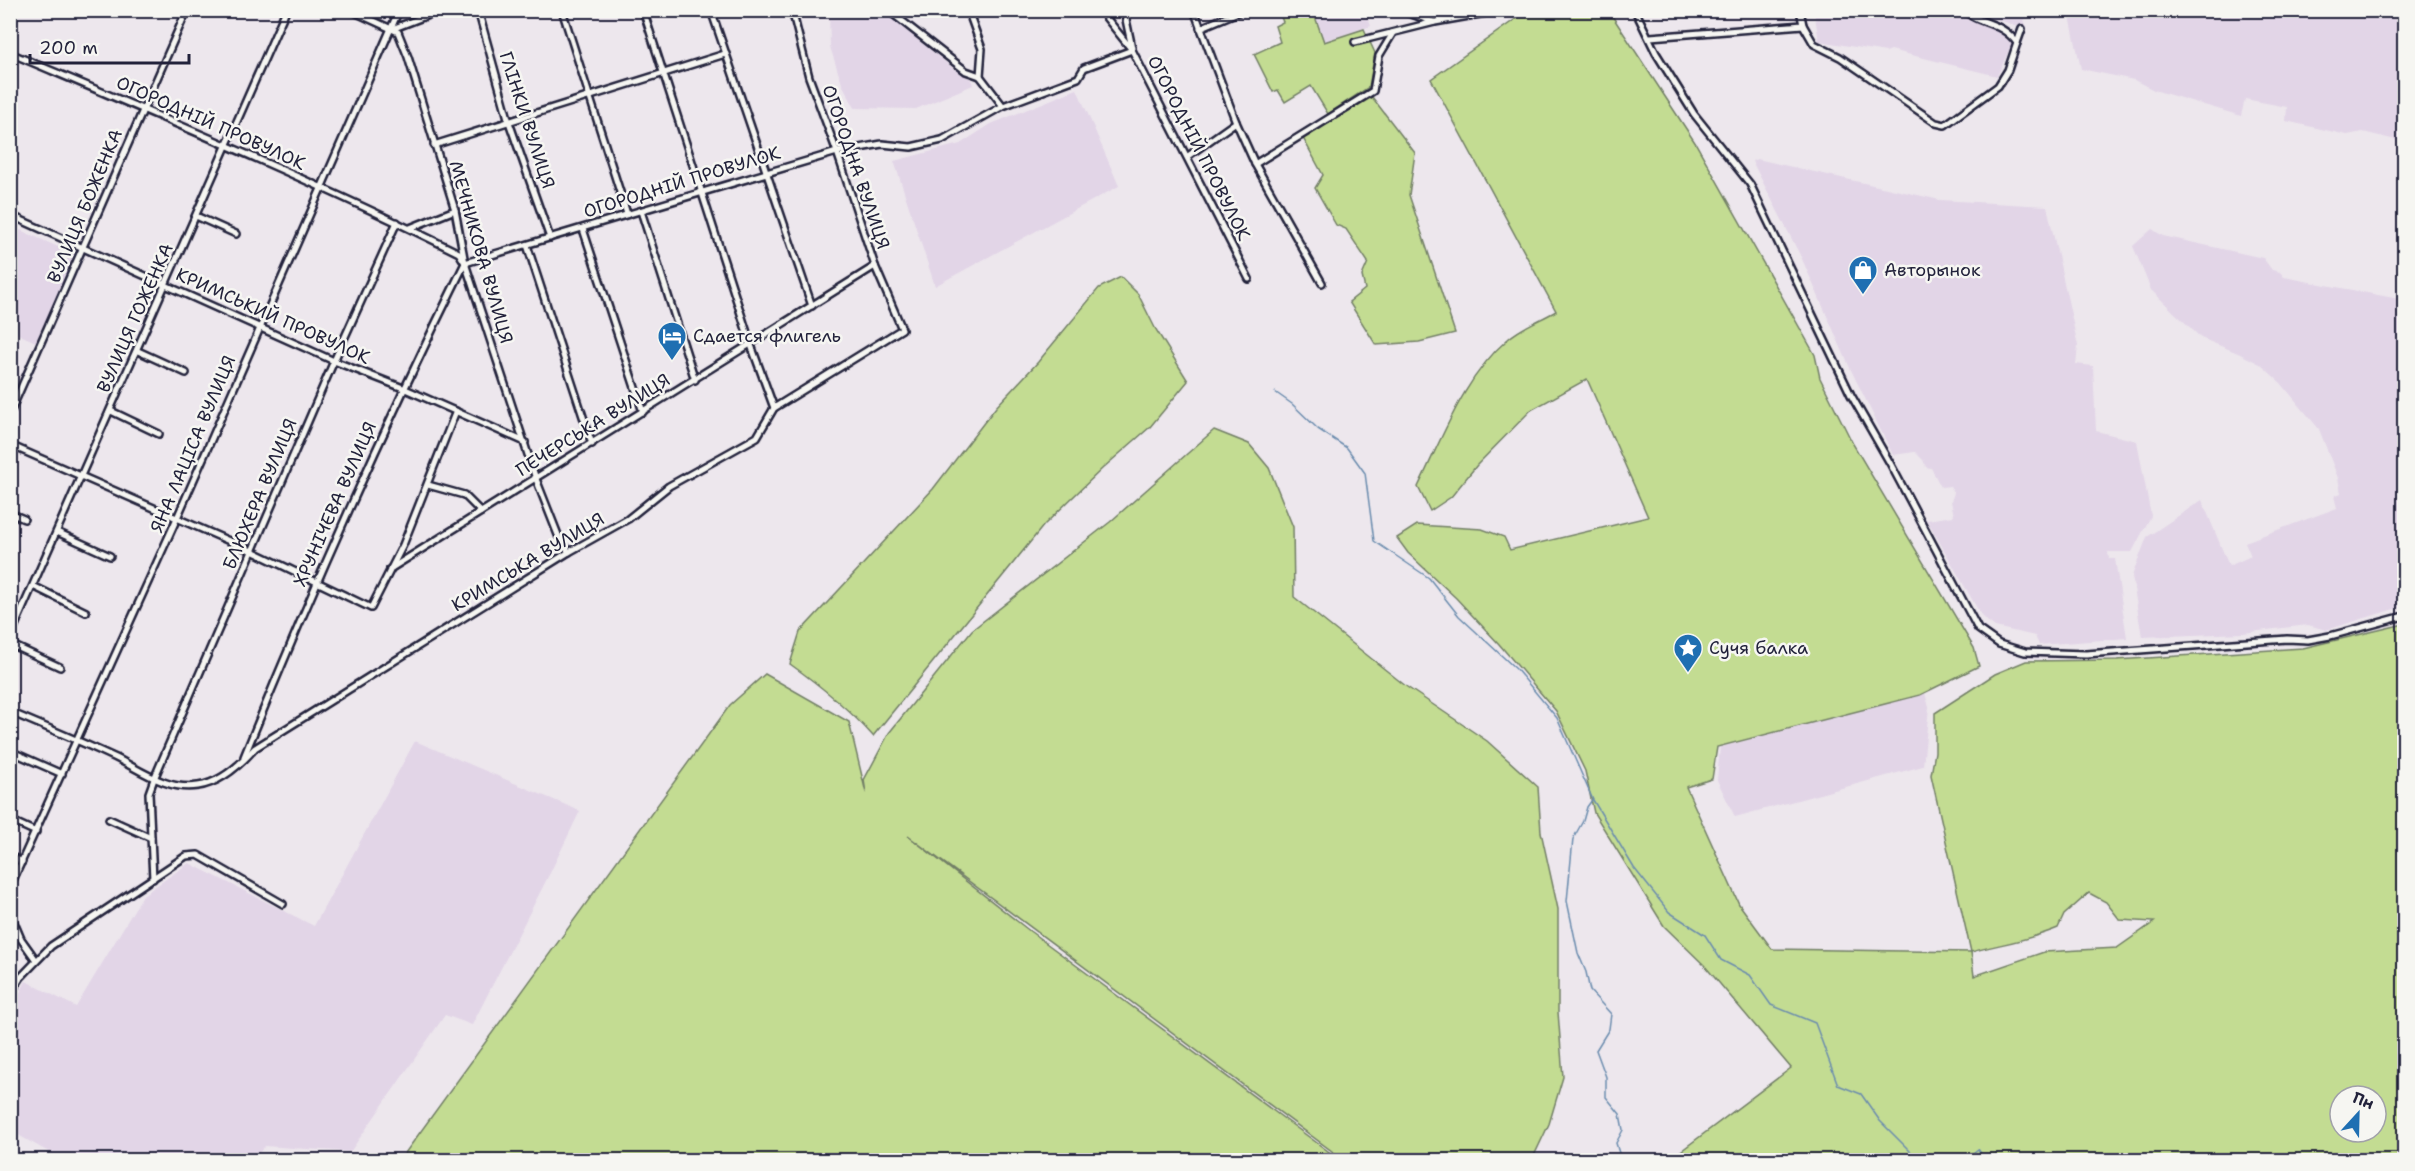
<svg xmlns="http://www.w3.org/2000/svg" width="2415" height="1171" font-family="'Shantell Sans',sans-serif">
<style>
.built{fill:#e2d5e7}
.green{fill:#c3dc92;stroke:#727f66;stroke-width:1.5;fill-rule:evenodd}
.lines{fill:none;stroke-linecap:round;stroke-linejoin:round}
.stream{stroke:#6b8cae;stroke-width:1.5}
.minor-casing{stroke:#22223b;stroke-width:10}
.minor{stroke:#f6f6f2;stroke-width:5}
.labels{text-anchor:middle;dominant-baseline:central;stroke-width:5;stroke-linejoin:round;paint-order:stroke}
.street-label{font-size:18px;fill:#22223b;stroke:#f6f6f2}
.poi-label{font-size:18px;fill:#22223b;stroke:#f6f6f2;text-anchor:start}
</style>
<rect width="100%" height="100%" fill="#ede7ed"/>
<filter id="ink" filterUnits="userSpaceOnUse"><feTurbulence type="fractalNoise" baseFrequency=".0167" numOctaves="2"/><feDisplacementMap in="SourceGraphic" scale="12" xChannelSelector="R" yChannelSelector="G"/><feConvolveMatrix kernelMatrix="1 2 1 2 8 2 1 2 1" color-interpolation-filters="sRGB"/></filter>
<g filter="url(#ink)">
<g class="built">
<polygon points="829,11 882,11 953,68 971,79 973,85 916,109 855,108 842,84 830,47"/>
<polygon points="1313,11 1365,11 1371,26 1324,42"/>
<polygon points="1814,11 1957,11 1956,16 1962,19 1966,17 2000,29 2013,42 1997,76 1891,50 1886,52 1819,41"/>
<polygon points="1973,11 2034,11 2024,20 2027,28 2025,31 2017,26"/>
<polygon points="2069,11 2404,11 2404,142 2363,132 2347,135 2286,121 2287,107 2245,99 2241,116 2154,90 2134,80 2081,69"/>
<polygon points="1077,89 1119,186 935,286 894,161 960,144 991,124"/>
<polygon points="1757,159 1940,200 2047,206 2078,346 2076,364 2093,366 2096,431 2137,441 2151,516 2132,552 2108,552 2109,559 2115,559 2127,638 2039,645 2035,636 1995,627 1982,617 1927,520 1954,516 1951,501 1954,493 1950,486 1941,487 1931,468 1926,467 1923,460 1915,452 1893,455 1850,368 1802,259 1752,161"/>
<polygon points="11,226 74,254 36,342 11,331"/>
<polygon points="2152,229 2163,236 2263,258 2272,270 2280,272 2284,277 2404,300 2404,606 2326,630 2308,625 2243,633 2142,637 2132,576 2147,537 2202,500 2229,566 2251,556 2245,542 2337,508 2334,496 2341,493 2338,478 2319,429 2281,383 2260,364 2238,353 2201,338 2151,290 2133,246"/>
<polygon points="1925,693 1929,707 1923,766 1735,817 1717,780 1720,747"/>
<polygon points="415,741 580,811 551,871 472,1025 445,1015 350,1152 265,1146 253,1160 63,1160 11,1131 11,1010 26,981 76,1007 143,895 189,863 314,926"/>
</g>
<g class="green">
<polygon points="1278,10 1313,11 1324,42 1364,29 1375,53 1369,87 1328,114 1311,86 1285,102 1278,90 1273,92 1254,54 1280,42 1275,26 1283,22"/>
<path d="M1527 11H1609L1696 144 1815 355 1820 378 1853 444 1974 648 1979 666 1920 695 1717 747 1712 779 1686 787 1739 904 1772 949 1971 952 1931 775 1935 752V713L1995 674 2026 661 2117 660 2303 648 2404 624V1160H1669L1791 1068 1704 965 1664 926 1594 813 1585 771 1556 711 1499 644 1456 598 1408 553 1397 538 1417 525 1482 529 1504 537 1510 550 1648 517 1587 379 1531 410 1477 465 1451 497 1430 511 1418 487C1443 436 1464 377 1508 339 1521 327 1541 320 1556 311L1431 79ZM2089 893 2106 902 2120 920 2154 922 2117 948 2044 952 1974 976 1971 952C2000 944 2030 940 2058 928L2064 915ZM2340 1096H2376V1132H2340Z"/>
<polygon points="1372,97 1415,153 1409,195 1455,333 1419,342 1376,345 1349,302 1365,289 1362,276 1368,262 1346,229 1336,225 1315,188 1323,175 1303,138"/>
<path d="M1121 277 1138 294 1155 328 1188 381 1150 427 1103 468 1044 525 873 736C848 708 821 686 790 664L800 632 933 489 996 407 1038 362 1099 288Z"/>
<polygon points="1214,430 1249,444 1269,468 1293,527 1294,597 1407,687 1487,741 1538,787 1541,832 1558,909 1558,1012 1563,1077 1549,1124 1532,1160 1344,1160 908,836 1031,932 1340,1160 400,1160 730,705 765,674 849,722 866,793 864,780 889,733 972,630 1110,522"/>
</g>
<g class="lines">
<g class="stream">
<polyline points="1275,392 1292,404 1318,429 1347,448 1365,473 1374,541 1429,578 1459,616 1516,669 1557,718 1593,800 1634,868 1669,912 1705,935 1721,960 1750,975 1771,1005 1815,1023 1838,1085 1861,1094 1880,1121 1912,1153 1925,1160"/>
<polyline points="1592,800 1587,807 1583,821 1573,839 1567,901 1578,953 1586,972 1590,991 1611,1014 1609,1029 1596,1050 1606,1077 1606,1097 1620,1114 1623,1130 1616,1143 1621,1160"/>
<polyline points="1964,1160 1978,1149 1985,1160"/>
</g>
<g class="minor-casing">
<g id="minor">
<polyline points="350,10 398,32 408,57 455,210 465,263 536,479 560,540 569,552"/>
<polyline points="478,10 509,122 550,238"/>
<polyline points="562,10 627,214"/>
<polyline points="643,10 751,345 774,408"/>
<polyline points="711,10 812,306"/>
<polyline points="888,10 966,71 980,76 1003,106"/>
<polyline points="968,10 982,49 980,76"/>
<polyline points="1100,10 1132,50 1249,279"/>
<polyline points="1124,10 1132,48"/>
<polyline points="1194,10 1236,122 1255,164 1322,283"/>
<polyline points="1400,10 1434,22"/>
<polyline points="1635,10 1656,53 1694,114 1750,184 1851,395 1890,463 1978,629 1999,644 2025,652 2086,654 2287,639 2308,640 2330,636 2404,616"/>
<path d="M1800 10 1803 25 1814 44 1840 57 1936 123 1945 125 1998 86 2008 70 2017 43C2000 20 1979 25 1964 10"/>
<polyline points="10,12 11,10"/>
<polyline points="1200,28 1243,10"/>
<polyline points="392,29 441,10"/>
<polyline points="1650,37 1803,25"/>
<polyline points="1355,42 1435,22 1503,10"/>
<polyline points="2017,43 2022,29"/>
<path d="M10 53C161 117 313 180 459 253L465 263 837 152 882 144 911 147 942 140 1003 106 1078 78 1084 68 1132 50"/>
<polyline points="434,145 725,54"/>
<polyline points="1188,156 1236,122"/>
<polyline points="1255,164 1373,91 1379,56 1393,33"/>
<polyline points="641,211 695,380"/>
<polyline points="10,215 334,361 403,388 525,442"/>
<polyline points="196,216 236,234"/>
<polyline points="410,228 455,210"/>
<polyline points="583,229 643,412"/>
<polyline points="527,245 592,444"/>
<polyline points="138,351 186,373"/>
<polyline points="111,411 159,434"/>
<polyline points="10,413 187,10"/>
<polyline points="10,445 252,551 371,608 403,545 456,411"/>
<polyline points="428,485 464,495 481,512"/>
<polyline points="10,513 24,519"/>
<polyline points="57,532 110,556"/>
<polyline points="390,569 875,266"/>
<polyline points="33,586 86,612"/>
<polyline points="10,637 286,10"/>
<polyline points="10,644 60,667"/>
<path d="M10 712C46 727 82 742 116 758 142 771 168 791 198 786 220 783 241 764 255 748L569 552 628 519 669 486 757 437 774 408 902 329 875 266 837 152 809 77 792 10"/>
<polyline points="10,751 62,774"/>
<path d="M244 757C312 589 385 425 465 263"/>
<polyline points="109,819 151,838"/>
<polyline points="10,820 36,832"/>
<polyline points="10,856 22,862"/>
<polyline points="153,879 149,793 154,779 334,361 397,222"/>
<polyline points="10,887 177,518 399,10"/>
<polyline points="10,913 21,939 36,960"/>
<polyline points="10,994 21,977 51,946 186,856 198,855 283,904"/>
</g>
</g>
<use href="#minor" class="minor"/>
</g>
</g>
<defs>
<g id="shop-pin" transform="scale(1.5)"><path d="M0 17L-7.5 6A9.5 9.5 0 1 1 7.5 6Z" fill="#1f6fb2" stroke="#f6f6f2"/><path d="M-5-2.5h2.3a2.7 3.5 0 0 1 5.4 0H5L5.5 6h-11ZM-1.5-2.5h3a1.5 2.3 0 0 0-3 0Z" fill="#fff"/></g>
<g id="hotel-pin" transform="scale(1.5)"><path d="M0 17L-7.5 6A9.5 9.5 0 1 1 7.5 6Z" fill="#1f6fb2" stroke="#f6f6f2"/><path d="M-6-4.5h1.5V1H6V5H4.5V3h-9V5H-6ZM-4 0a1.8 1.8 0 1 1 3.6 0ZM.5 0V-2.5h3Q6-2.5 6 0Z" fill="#fff"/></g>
<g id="sight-pin" transform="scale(1.5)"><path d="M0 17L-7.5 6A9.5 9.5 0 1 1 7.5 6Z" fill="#1f6fb2" stroke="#f6f6f2"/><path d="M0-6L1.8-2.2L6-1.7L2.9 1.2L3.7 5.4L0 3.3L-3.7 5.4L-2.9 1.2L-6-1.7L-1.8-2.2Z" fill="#fff"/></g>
</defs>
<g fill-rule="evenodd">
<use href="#shop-pin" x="1863" y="270"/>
<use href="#hotel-pin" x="672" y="336"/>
<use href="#sight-pin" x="1688" y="648"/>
</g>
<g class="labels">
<g class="street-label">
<text transform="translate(527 120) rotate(72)">ГЛІНКИ ВУЛИЦЯ</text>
<text transform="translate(211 123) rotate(24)">ОГОРОДНІЙ ПРОВУЛОК</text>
<text transform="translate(1199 148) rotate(63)">ОГОРОДНІЙ ПРОВУЛОК</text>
<text transform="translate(856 167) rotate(71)">ОГОРОДНА ВУЛИЦЯ</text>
<text transform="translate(682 182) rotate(-17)">ОГОРОДНІЙ ПРОВУЛОК</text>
<text transform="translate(85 206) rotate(-67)">ВУЛИЦЯ БОЖЕНКА</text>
<text transform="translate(481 252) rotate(74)">МЕЧНИКОВА ВУЛИЦЯ</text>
<text transform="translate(273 316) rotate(24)">КРИМСЬКИЙ ПРОВУЛОК</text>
<text transform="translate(135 318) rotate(-66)">ВУЛИЦЯ ГОЖЕНКА</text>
<text transform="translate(593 425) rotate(-32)">ПЕЧЕРСЬКА ВУЛИЦЯ</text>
<text transform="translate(193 444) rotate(-67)">ЯНА ЛАЦІСА ВУЛИЦЯ</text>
<text transform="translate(260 494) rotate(-67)">БЛЮХЕРА ВУЛИЦЯ</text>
<text transform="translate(335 504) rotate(-66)">ХРУНІЧЕВА ВУЛИЦЯ</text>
<text transform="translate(528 562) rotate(-31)">КРИМСЬКА ВУЛИЦЯ</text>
</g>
<g class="poi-label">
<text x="1884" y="270">Авторынок</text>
<text x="693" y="336">Сдается флигель</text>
<text x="1709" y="648">Сучя балка</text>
</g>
</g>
<rect width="2415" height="1171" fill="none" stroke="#f6f6f2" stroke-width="36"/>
<rect x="18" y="18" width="2379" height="1135" fill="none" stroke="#22223b" stroke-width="2" filter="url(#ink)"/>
<g transform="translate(2358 1114) rotate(22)"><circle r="28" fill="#f6f6f2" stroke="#a1a1a9" stroke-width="1.5"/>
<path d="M0-4.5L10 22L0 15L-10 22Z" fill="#1f6fb2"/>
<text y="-9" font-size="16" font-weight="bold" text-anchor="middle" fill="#22223b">Пн</text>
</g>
<path d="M30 54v9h159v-9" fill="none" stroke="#22223b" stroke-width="3"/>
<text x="39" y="54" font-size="18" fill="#22223b" stroke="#f6f6f2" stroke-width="4.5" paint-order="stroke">200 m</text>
</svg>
